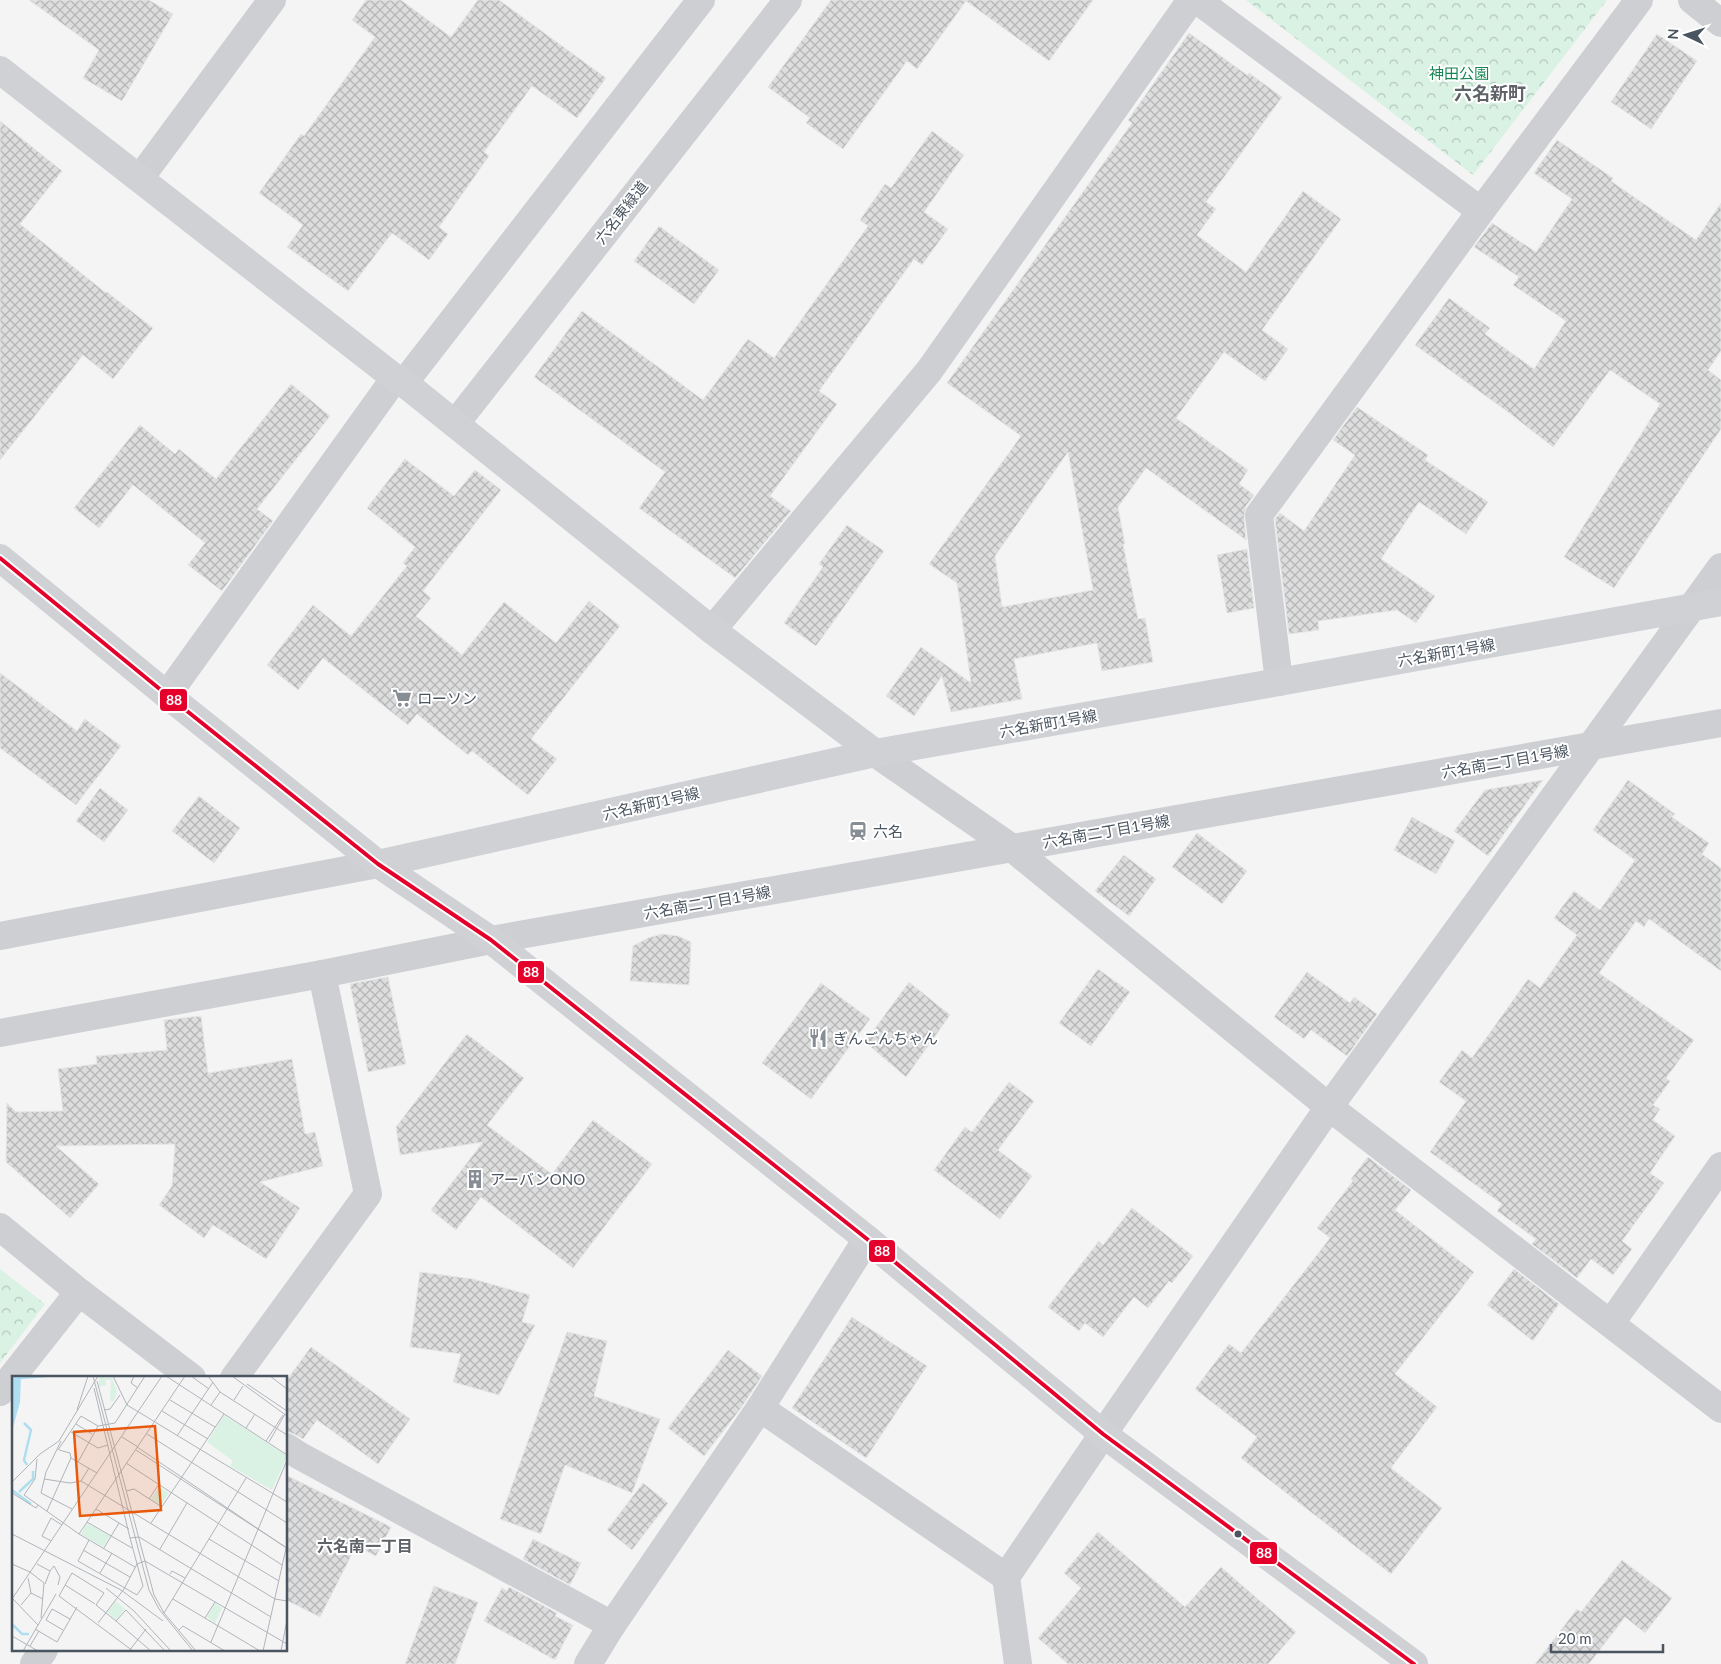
<svg xmlns="http://www.w3.org/2000/svg" width="1721" height="1664" font-family="Lato,'Noto Sans JP',sans-serif">
<style>
.park{fill:url(#park-crowns)}
.building{fill:url(#building-cross-hatch);stroke:#e5e6e7;fill-rule:evenodd}
.lines{fill:none;stroke-linecap:round;stroke-linejoin:round}
.street{stroke:#cecfd2;stroke-width:28}
.secondary{stroke:#cfd1d5;stroke-width:28}
.bus-1-casing{stroke:#fff;stroke-width:8}
.bus-1{stroke:#e4002b;stroke-width:4}
.bus-dot{fill:#4a5561;stroke:#fff;stroke-width:2}
.labels{text-anchor:middle;dominant-baseline:central;stroke-width:4;stroke-linejoin:round;paint-order:stroke}
.park-label{font-size:15px;fill:#178654;stroke:#fff}
.street-label{font-size:15px;fill:#4a5561;stroke:#fff}
.poi-label{font-size:15px;fill:#4a5561;stroke:#fff;text-anchor:start}
.neighbourhood-label{font-size:16px;font-weight:bold;fill:#5f6368;stroke:#fff}
.quarter-label{font-size:18px;font-weight:bold;fill:#5f6368;stroke:#fff}
.inset-river{fill:none;stroke:#aedff0;stroke-width:2.5}
.inset-road{fill:none;stroke:#b0b4b9;stroke-width:1}
.view{fill:#e8590c;fill-opacity:0.15;stroke:#e8590c;stroke-width:2.5}
.inset-edge{fill:none;stroke:#4a5561;stroke-width:2.5}
.line-badge{stroke:#fff;stroke-width:2}
.badge-label{font-size:14px;text-anchor:middle;font-weight:bold;fill:#fff}
</style>
<defs>
<pattern id="park-crowns" width="20" height="18" patternUnits="userSpaceOnUse" patternTransform="scale(1.25)"><rect width="20" height="18" fill="#d9f2e4"/><path d="M2 6a3 3 0 1 1 6 0M12 15a3 3 0 1 1 6 0" fill="none" stroke="#b2c7bc"/></pattern>
<pattern id="building-cross-hatch" width="8" height="8" patternUnits="userSpaceOnUse" patternTransform="scale(1.25)"><rect width="8" height="8" fill="#ddddde"/><path d="M0 0l8 8M0 8l8-8" fill="none" stroke="#b5b6b7"/></pattern>
</defs>
<rect width="100%" height="100%" fill="#f4f4f4"/>
<g class="park">
<polygon points="1246,0 1607,0 1473,175"/>
<polygon points="0,1269 45,1304 0,1363"/>
</g>
<g class="building">
<polygon points="29,0 149,0 173,14 122,101 83,78 99,50"/>
<polygon points="366,0 401,0 451,37 478,0 499,0 606,78 577,118 532,86 484,152 489,156 439,227 448,234 429,260 392,233 348,291 287,247 303,225 259,193 301,134 304,136 375,37 352,20"/>
<polygon points="831,0 1093,0 1049,61 966,1 917,69 907,61 843,149 806,123 810,118 768,87"/>
<path d="M1189 33 1247 75 1249 73 1282 97 1206 202 1216 209 1197 235 1246 272 1303 191 1341 219 1262 330 1288 349 1265 381 1224 352 1176 418 1248 470 1239 484 1254 495 1246 506 1244 516 1246 540 1146 468 1118 507 1125 544H1123L1138 619 1145 618 1153 662 1102 671 1097 643 1014 659 1022 699 951 712 942 676 914 716 886 696 921 647 971 683 957 583 929 564 1021 436 947 383 1132 123 1128 120ZM1068 452 1093 590 1002 607 995 556Z"/>
<polygon points="1657,34 1697,61 1651,129 1611,102"/>
<polygon points="0,121 62,171 20,224 106,293 107,292 153,328 113,379 83,355 0,460"/>
<polygon points="932,131 964,155 924,212 948,229 922,265 914,259 819,391 837,404 770,496 791,511 735,578 639,508 665,472 534,377 582,311 703,400 748,339 774,358 868,226 860,220 885,184 891,188"/>
<polygon points="1557,140 1613,178 1611,181 1696,240 1721,203 1721,351 1708,370 1721,380 1721,429 1614,588 1564,557 1660,404 1610,370 1553,447 1508,412 1415,345 1449,298 1490,328 1485,334 1534,369 1566,321 1513,285 1519,277 1474,247 1492,223 1536,252 1572,199 1534,173"/>
<polygon points="659,226 719,270 694,304 634,261"/>
<polygon points="291,384 330,416 257,509 273,521 222,591 188,565 205,543 133,485 99,528 74,508 140,425 175,454 179,449 216,479"/>
<polygon points="1357,407 1428,455 1425,460 1488,502 1466,534 1419,502 1381,559 1435,596 1416,623 1397,610 1318,621 1319,630 1289,634 1275,519 1280,513 1304,531 1355,455 1333,440"/>
<polygon points="405,459 454,496 475,470 501,490 423,591 431,598 416,616 462,655 504,602 556,643 589,601 620,626 531,739 557,759 528,795 472,751 468,755 417,714 408,725 323,658 298,690 267,665 313,605 351,636 407,566 403,563 415,547 367,508"/>
<polygon points="847,525 884,551 816,646 784,623 823,567 819,564"/>
<polygon points="1247,549 1254,608 1227,613 1217,555"/>
<polygon points="0,673 77,731 85,719 121,746 76,805 0,748"/>
<polygon points="1543,780 1488,856 1454,831 1485,790"/>
<polygon points="1628,780 1675,814 1672,817 1709,843 1702,854 1721,868 1721,971 1649,919 1644,927 1636,921 1599,973 1694,1040 1666,1078 1670,1081 1653,1105 1660,1109 1653,1120 1675,1136 1650,1173 1664,1183 1622,1241 1632,1249 1613,1275 1591,1259 1577,1278 1532,1244 1536,1239 1497,1211 1502,1204 1430,1152 1466,1101 1439,1082 1462,1050 1472,1058 1528,979 1540,988 1577,935 1554,918 1574,891 1600,910 1635,860 1593,830"/>
<polygon points="100,788 128,810 104,842 76,821"/>
<polygon points="199,796 240,828 214,863 172,831"/>
<polygon points="1412,817 1455,841 1436,874 1394,850"/>
<polygon points="1197,833 1247,871 1222,904 1172,867"/>
<polygon points="1124,855 1156,879 1129,916 1095,891"/>
<polygon points="662,934 678,936 691,942 689,985 630,981 633,946 648,938"/>
<polygon points="1098,969 1130,992 1091,1046 1059,1023"/>
<polygon points="1307,972 1350,1003 1354,997 1377,1014 1347,1056 1311,1030 1304,1039 1274,1017"/>
<polygon points="388,977 406,1064 368,1072 350,984"/>
<polygon points="909,982 950,1015 906,1077 865,1042"/>
<polygon points="821,983 870,1019 811,1099 762,1063"/>
<polygon points="201,1016 208,1073 292,1059 305,1134 315,1132 323,1166 260,1182 300,1208 266,1259 213,1225 204,1238 159,1205 172,1186 175,1144 56,1146 99,1184 70,1218 6,1162 7,1103 16,1112 63,1111 58,1069 97,1064 96,1056 167,1050 164,1020"/>
<polygon points="467,1034 524,1078 487,1125 552,1174 593,1120 652,1164 573,1268 481,1197 456,1230 431,1210 483,1142 400,1155 396,1127"/>
<polygon points="1009,1082 1034,1101 998,1150 1032,1176 1000,1219 934,1170 965,1127 972,1132"/>
<polygon points="1368,1157 1411,1190 1395,1210 1474,1272 1395,1374 1437,1407 1391,1468 1442,1508 1391,1574 1241,1458 1257,1437 1195,1389 1229,1344 1241,1353 1330,1238 1317,1228 1353,1181 1351,1179"/>
<polygon points="1132,1208 1193,1256 1172,1283 1169,1281 1148,1308 1134,1297 1103,1337 1085,1323 1079,1331 1048,1307 1099,1241 1103,1245"/>
<polygon points="1514,1269 1559,1304 1533,1341 1487,1305"/>
<polygon points="420,1272 473,1279 530,1295 522,1322 535,1325 499,1395 453,1382 461,1354 410,1347"/>
<polygon points="852,1317 927,1366 866,1458 792,1408"/>
<polygon points="567,1332 607,1341 594,1396 660,1419 632,1493 565,1465 541,1534 500,1519"/>
<polygon points="311,1347 410,1419 378,1464 317,1420 303,1439 294,1434 286,1431 286,1381"/>
<polygon points="728,1350 762,1376 741,1408 704,1456 668,1428"/>
<polygon points="286,1475 391,1527 376,1556 356,1546 320,1617 286,1600"/>
<polygon points="643,1483 668,1503 632,1550 607,1530"/>
<polygon points="1098,1532 1185,1607 1221,1567 1296,1632 1268,1664 1068,1664 1038,1638 1081,1588 1064,1573"/>
<polygon points="533,1539 581,1563 570,1585 523,1559"/>
<polygon points="1622,1560 1672,1598 1645,1633 1625,1617 1589,1664 1535,1664 1577,1609 1581,1612"/>
<polygon points="434,1586 478,1602 455,1664 405,1664"/>
<polygon points="509,1587 557,1613 555,1616 573,1625 555,1660 484,1621 502,1588 507,1591"/>
</g>
<g class="lines">
<g class="street">
<polyline points="1197,0 1481,211"/>
<polyline points="1692,0 1721,23"/>
<polyline points="140,178 272,0"/>
<polyline points="404,383 701,0"/>
<polyline points="455,424 788,0"/>
<polyline points="712,630 929,371 1191,0"/>
<polyline points="1279,682 1259,515 1481,211 1639,0"/>
<polyline points="167,695 395,378"/>
<polyline points="875,753 1012,848 1329,1107 1721,1409"/>
<polyline points="0,936 378,864"/>
<polyline points="0,1033 322,974 491,940 1721,723"/>
<polyline points="0,1227 79,1292 192,1378"/>
<polyline points="1611,1323 1721,1166"/>
<polyline points="234,1378 368,1194 322,974"/>
<polyline points="0,1392 79,1292"/>
<polyline points="760,1408 1006,1577"/>
<polyline points="286,1447 300,1456 612,1625"/>
<polyline points="34,1664 44,1650"/>
<polyline points="588,1664 612,1625 760,1408 867,1239"/>
<polyline points="1018,1664 1006,1577 1103,1434 1329,1107 1721,567"/>
</g>
<g class="secondary">
<polyline points="0,70 395,378 404,383 712,630 875,753"/>
<polyline points="0,558 167,695 378,864 491,940 867,1239 1103,1434 1414,1664"/>
<polyline points="378,864 875,753 1279,682 1721,602"/>
</g>
<g class="bus-1-casing">
<polyline id="bus-1" points="0,558 167,695 378,864 491,940 867,1239 1103,1434 1414,1664"/>
</g>
<use href="#bus-1" class="bus-1"/>
</g>
<defs>
<g id="supermarket-bare" transform="scale(1.5)"><path d="M-6-5.5h2.5l.6 2H6L4.5 2H-2.5L-4.4-4H-6ZM-1.5 3.2a1.3 1.3 0 1 0 .1 0ZM3 3.2a1.3 1.3 0 1 0 .1 0Z" fill="#868d94" stroke="#fff" stroke-width="2.5" paint-order="stroke"/></g>
<g id="station-bare" transform="scale(1.5)"><path d="M-3-6H3Q5-6 5-4V2Q5 4 3 4L4.5 6H3L1.5 4h-3L-3 6H-4.5L-3 4Q-5 4-5 2V-4Q-5-6-3-6ZM-3.5-4v3h7v-3ZM-3.5 1v1.5H-2V1ZM2 1v1.5H3.5V1Z" fill="#868d94" stroke="#fff" stroke-width="2.5" paint-order="stroke"/></g>
<g id="restaurant-bare" transform="scale(1.5)"><path d="M-5-6h1v4h1v-4h1v4h1v-4h1v5L-1.5 .5V6h-2V.5L-5-1ZM5-6V6H3V1.5H1.5Q1.5-4 5-6Z" fill="#868d94" stroke="#fff" stroke-width="2.5" paint-order="stroke"/></g>
<g id="building-bare" transform="scale(1.5)"><path d="M-4-6H4V6H1V3H-1V6H-4ZM-2.5-4.3h1.7v1.8h-1.7ZM.8-4.3h1.7v1.8H.8ZM-2.5-1h1.7V.8h-1.7ZM.8-1h1.7V.8H.8Z" fill="#868d94" stroke="#fff" stroke-width="2.5" paint-order="stroke"/></g>
</defs>
<g fill-rule="evenodd">
<use href="#supermarket-bare" x="402" y="698"/>
<use href="#station-bare" x="858" y="831"/>
<use href="#restaurant-bare" x="818" y="1038"/>
<use href="#building-bare" x="475" y="1179"/>
</g>
<circle class="bus-dot" cx="1238" cy="1534" r="4.5"/>
<g class="labels">
<g class="park-label">
<text x="1459" y="73">神田公園</text>
</g>
<g class="street-label">
<text transform="translate(621 212) rotate(-52)">六名東緑道</text>
<text transform="translate(1446 652) rotate(-10)">六名新町1号線</text>
<text transform="translate(1048 723) rotate(-10)">六名新町1号線</text>
<text transform="translate(1505 761) rotate(-10)">六名南二丁目1号線</text>
<text transform="translate(651 803) rotate(-13)">六名新町1号線</text>
<text transform="translate(1106 831) rotate(-10)">六名南二丁目1号線</text>
<text transform="translate(707 902) rotate(-10)">六名南二丁目1号線</text>
</g>
<g class="poi-label">
<text x="417" y="698">ローソン</text>
<text x="873" y="831">六名</text>
<text x="833" y="1038">ぎんごんちゃん</text>
<text x="490" y="1179">アーバンONO</text>
</g>
<g class="neighbourhood-label">
<text x="365" y="1545">六名南一丁目</text>
</g>
<g class="quarter-label">
<text x="1490" y="93">六名新町</text>
</g>
</g>
<g transform="translate(12 1376)">
<rect width="275" height="275" fill="#f4f4f4"/>
<path d="M87 1 100 2 105 16 101 26 98 25 99 4H94V9L87 11Z" fill="#d9f2e4"/>
<path d="M212 39 275 80 260 114 218 90 221 85 195 66ZM147 111 157 117 149 129 139 123ZM75 147 98 160 91 171 69 158ZM104 225 113 233 104 244 95 236ZM203 227 210 232 203 247 195 241Z" fill="#d9f2e4"/>
<path d="M234 69 266 89 255 106 223 85Z" fill="#d9f2e4"/>
<path d="M0 0H9L8 26 0 55Z" fill="#aedff0"/>
<path class="inset-river" d="M7 2 35 0M12 47 19 54 12 84 15 89M0 114 19 128M7 116 21 103V95M1 249 10 258H17"/>
<path class="inset-road" d="M81 0 137 214 147 233 181 275M101 0 115 29 275 126M122 0 119 7 126 12M154 0 275 79M179 0 197 13M196 0 208 16 275 59M220 0 275 40M258 0 275 13M85 5 142 219 152 237 184 275M235 8 275 35M82 12 118 162M158 24 203 51M222 24 231 10M199 29 208 16M65 34 76 0M92 34 98 33 108 19M150 35 196 63M64 48 80 58M234 52 243 38M59 56 86 72 96 69M135 58 275 147M165 60 201 6M110 61 126 71M49 65 34 96 29 117 60 133M254 65 271 39M257 66 273 38M125 71 273 171M46 74 69 40 86 50 103 47 133 0M47 74 58 77 59 82 85 97M124 74 275 172M25 83 23 103 12 119 67 158M66 86 86 50M114 87 270 189M32 103 58 107 69 105 263 223 275 225M69 105 77 92M0 106 28 78 47 65 86 0M114 115 122 113 150 131M0 117 24 132 26 129M137 123 147 108M84 133 117 153M35 135 59 82M75 146 120 172M139 147 212 38M0 158 109 214 151 245M197 163 267 205M77 164 66 185 125 219 131 210 118 162 127 161 259 241M39 165 30 160 39 142 50 149M92 172 107 147M148 173 175 127M71 174 118 201M133 185 275 268M0 188 18 196 32 207 29 242M25 188 38 195 33 208M123 191 67 158 173 0M38 195 42 190 48 201 46 209M88 197 100 177M158 198 160 195 173 202M16 202 19 217 31 223M53 209 83 228M94 212 122 235 159 275M0 223 150 0M1 223 26 249M161 223 248 275M9 229 19 217M152 237 234 102M193 242 203 226M104 245 139 275M86 247 112 213 125 188 133 185M23 253 45 266 65 231M51 254 34 244 40 233 58 243M167 254 171 250 213 275M0 260 26 275M199 266 275 84M18 270 27 255M11 275 44 218M117 275 134 253M121 275 47 220 60 197 92 217 84 229 104 245 114 234 153 275M251 275 275 168M269 275 275 244"/>
<path class="view" d="M143 50 149 134 68 140 62 56Z"/>
<rect width="275" height="275" class="inset-edge"/>
</g>
<g class="line-badge">
<rect x="159" y="688" width="29" height="24" rx="5" fill="#e4002b"/>
<rect x="517" y="960" width="28" height="24" rx="5" fill="#e4002b"/>
<rect x="868" y="1239" width="28" height="24" rx="5" fill="#e4002b"/>
<rect x="1249" y="1541" width="29" height="24" rx="5" fill="#e4002b"/>
</g>
<g class="badge-label">
<text x="174" y="705">88</text>
<text x="531" y="977">88</text>
<text x="882" y="1256">88</text>
<text x="1264" y="1558">88</text>
</g>
<g transform="translate(1686 35) rotate(274)" stroke="#ffffff" stroke-width="4" paint-order="stroke">
<path d="M0-4L9 19L0 12L-9 19Z" fill="#4a5561"/>
<text y="-8" font-size="14" font-weight="bold" text-anchor="middle" fill="#4a5561">N</text>
</g>
<path d="M1551 1644v8h112v-8" fill="none" stroke="#4a5561" stroke-width="2.5"/>
<text x="1558" y="1644" font-size="15" fill="#4a5561" stroke="#ffffff" stroke-width="4" paint-order="stroke">20 m</text>
</svg>
